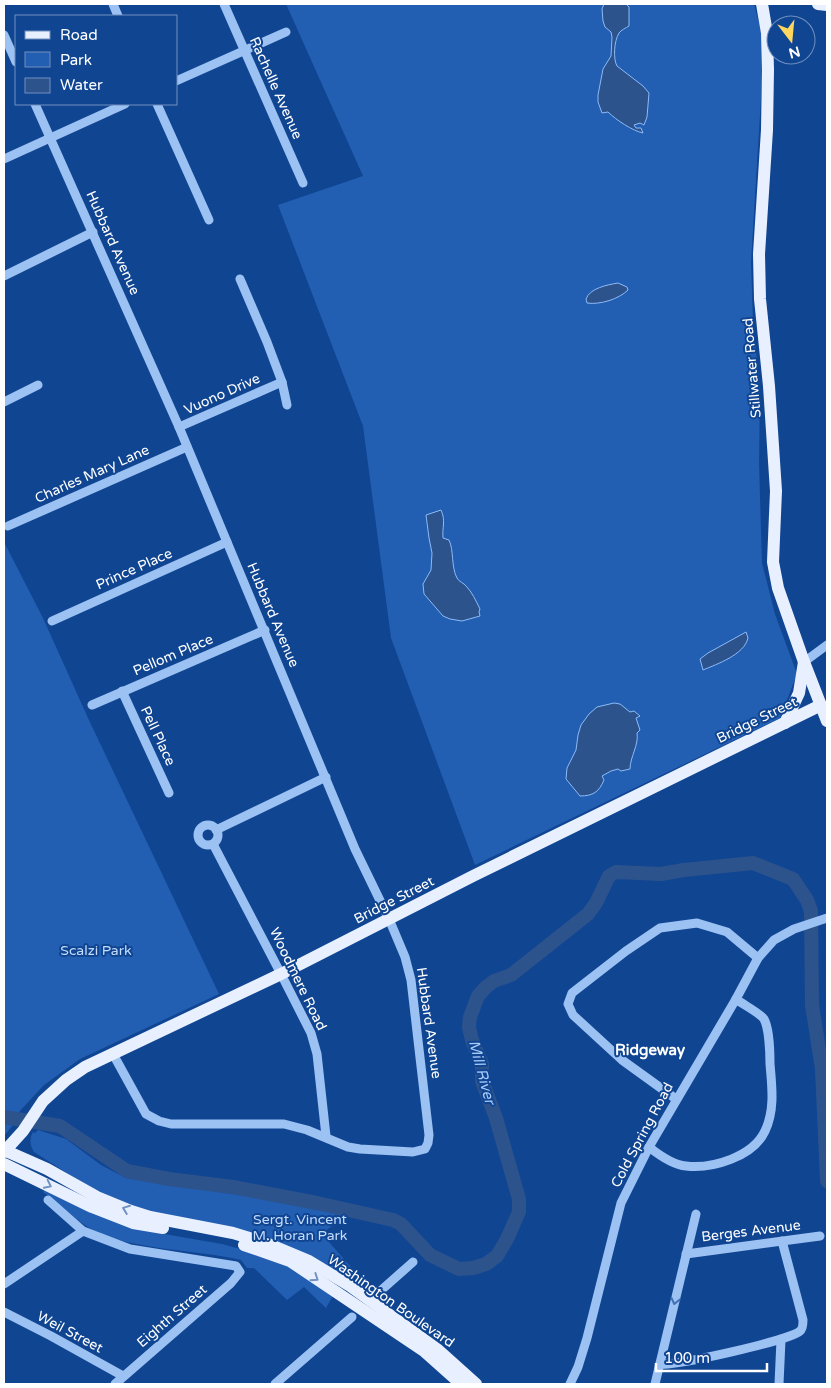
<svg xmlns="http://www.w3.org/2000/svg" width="831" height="1388" font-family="'Varela Round',sans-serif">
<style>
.green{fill:#225eb2}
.water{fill:#2d538d;stroke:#8dbbf7}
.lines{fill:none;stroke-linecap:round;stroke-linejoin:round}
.river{stroke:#2d538d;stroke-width:14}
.minor{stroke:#9cc1f3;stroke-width:9}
.major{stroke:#e8f0ff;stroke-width:12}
.oneway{stroke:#7192c3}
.oneway2{stroke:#4170b4}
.labels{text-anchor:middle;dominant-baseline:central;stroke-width:4;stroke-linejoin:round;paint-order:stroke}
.street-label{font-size:14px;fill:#fff;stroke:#104592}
.park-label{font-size:14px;fill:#c4dcfe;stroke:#104592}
.neighbourhood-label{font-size:15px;font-weight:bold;fill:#fff;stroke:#104592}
.water-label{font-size:15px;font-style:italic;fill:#a8cbfa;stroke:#104592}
</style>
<rect width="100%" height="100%" fill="#104592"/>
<g class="green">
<polygon points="286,4 754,4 760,26 764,49 751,262 753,322 760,390 759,463 762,563 775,614 797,674 780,718 475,865 391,638 363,426 278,205 363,176"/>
<polygon points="4,542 43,618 88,718 219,994 80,1059 44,1085 19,1112 13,1125 4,1136"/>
<path d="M38 1130 66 1139 101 1165 126 1178 299 1204 345 1215 322 1234 370 1289 366 1290 327 1265 143 1210 89 1187 34 1152C30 1146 29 1139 33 1132L35 1133Z"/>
<path d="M45 1189 147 1231 222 1244 262 1255 282 1263 334 1294 326 1308 304 1287 287 1300 254 1268H247L241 1260C195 1249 136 1251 95 1231 75 1221 61 1204 43 1192Z"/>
</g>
<g class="water">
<path d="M604 4H626L629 7V26C626 28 621 30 619 33 614 41 613 59 617 66L643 86 649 93 647 117 644 125 640 123 634 125 636 128H641L643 133C633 131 616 120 608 112L602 113 598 102V95L603 69 611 56 612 37 611 32 605 27 603 21 602 9Z"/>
<path d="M618 283 627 287 628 290C619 299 600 305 587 303L586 299C590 288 607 285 618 283Z"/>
<path d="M441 510C446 521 442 527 443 538L449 540C454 550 451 567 457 578 459 582 464 583 466 586 472 592 476 601 480 609L479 612 480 616 462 621 450 619 443 616 424 594 423 584 431 570 432 553 429 538 426 515Z"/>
<path d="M746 632 748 638C744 655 717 664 703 670L700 659 708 653Z"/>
<path d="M614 703 620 704 630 712 634 711 640 716 636 718 640 730 637 733C639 745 630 757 630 769L621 771 618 769 611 771 602 776 604 780C599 792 593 796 580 796L566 779 567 768 576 750 578 735 581 725 589 714 597 707Z"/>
</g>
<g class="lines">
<polyline class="river" points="4,1117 60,1126 127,1171 169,1179 233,1187 317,1203 393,1220 401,1224 430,1255 459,1269 473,1268 486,1264 497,1256 507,1239 519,1212 519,1199 496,1118 482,1081 482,1064 472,1040 469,1027 470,1017 478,996 486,987 494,981 511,975 588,914 596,903 609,876 616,872 661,874 684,870 753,863 793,879 807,900 811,911 812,1005 822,1069 827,1181"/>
<g class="minor">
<polyline points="113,4 118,16"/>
<polyline points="224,4 303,183"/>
<polyline points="4,35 16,62"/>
<polyline points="176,81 286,32"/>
<polyline points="35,104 179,427 355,849 389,919 405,957 411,980 429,1135 428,1143 425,1149 413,1152 360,1149 348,1147 307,1130 284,1124 171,1124 159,1121 146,1114 113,1054"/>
<polyline points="157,104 209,220"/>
<polyline points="4,159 125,104"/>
<polyline points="4,276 93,232"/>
<polyline points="240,279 267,342 282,382"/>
<polyline points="4,402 38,385"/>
<polyline points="179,427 282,382 287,405"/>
<polyline points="8,526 187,447"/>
<polyline points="52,621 227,542"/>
<polyline points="804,662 827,645"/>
<polyline points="122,691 169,793"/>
<polyline points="92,705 265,630"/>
<circle cx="208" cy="835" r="10"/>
<polyline points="216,830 326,777"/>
<polyline points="213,844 281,974 311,1033 317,1054 326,1136"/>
<polyline points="676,1099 622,1060 573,1015 568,1004 572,993 626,951 660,928 697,923 727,932 758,958"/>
<path d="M649 1147C659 1155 673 1165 686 1166 712 1169 753 1157 765 1131 775 1110 772 1087 770 1064 770 1053 769 1028 764 1019 760 1013 742 1004 736 999"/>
<polyline points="48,1200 83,1231 130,1249 236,1266 240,1272 231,1283 115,1384"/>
<polyline points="686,1254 820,1236"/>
<polyline points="4,1284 83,1231"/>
<polyline points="369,1301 413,1262"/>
<polyline points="4,1312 51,1336 123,1376"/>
<path d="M661 1364C676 1366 791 1340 800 1331 803 1329 803 1324 803 1320L782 1241"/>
<polyline points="275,1384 352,1317"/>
<polyline points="570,1384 578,1367 587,1338 621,1203 649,1147 736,999 758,958 774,940 794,929 827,918"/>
<polyline points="655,1384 696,1214"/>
<polyline points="779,1384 781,1340"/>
</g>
<g class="major">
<polyline points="762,4 767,33 768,70 767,130 759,254 760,299 769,386 776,491 773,562 778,588 804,662 827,721"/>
<polyline points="818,4 827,5"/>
<polyline points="785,723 799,693 804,662"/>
<polyline points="4,1150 47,1169 97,1197 131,1211 150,1217 233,1233 266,1243 309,1261 350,1286 437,1349 476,1384"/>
<polyline points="4,1152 23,1131 43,1101 66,1080 85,1067 281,974 473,876 821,705"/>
<polyline points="4,1164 92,1207 133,1223 163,1228"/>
<polyline points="244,1245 290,1261 424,1351 461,1384"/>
</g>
</g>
<defs><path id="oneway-chevron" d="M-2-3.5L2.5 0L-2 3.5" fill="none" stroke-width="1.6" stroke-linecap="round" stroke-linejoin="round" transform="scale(1.25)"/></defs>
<g class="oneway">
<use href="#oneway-chevron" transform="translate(48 1185) rotate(26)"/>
<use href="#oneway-chevron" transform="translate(126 1209) rotate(-159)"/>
<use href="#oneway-chevron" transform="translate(315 1278) rotate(34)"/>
</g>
<use class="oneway2" href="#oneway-chevron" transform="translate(675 1301) rotate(103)"/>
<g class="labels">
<g class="street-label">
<text transform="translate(276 88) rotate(66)">Rachelle Avenue</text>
<text transform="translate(113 243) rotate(66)">Hubbard Avenue</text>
<text transform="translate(752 368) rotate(-95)">Stillwater Road</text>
<text transform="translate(222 394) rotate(-24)">Vuono Drive</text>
<text transform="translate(92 474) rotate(-24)">Charles Mary Lane</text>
<text transform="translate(134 569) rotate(-24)">Prince Place</text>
<text transform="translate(273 615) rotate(67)">Hubbard Avenue</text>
<text transform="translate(173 655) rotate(-23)">Pellom Place</text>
<text transform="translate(757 720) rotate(-26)">Bridge Street</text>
<text transform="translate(158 736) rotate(65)">Pell Place</text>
<text transform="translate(394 900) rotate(-27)">Bridge Street</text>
<text transform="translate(298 979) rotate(64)">Woodmere Road</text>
<text transform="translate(429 1023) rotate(82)">Hubbard Avenue</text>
<text transform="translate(642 1135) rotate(-62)">Cold Spring Road</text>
<text transform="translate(751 1231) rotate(-7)">Berges Avenue</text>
<text transform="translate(391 1301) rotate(35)">Washington Boulevard</text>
<text transform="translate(172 1316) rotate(-41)">Eighth Street</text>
<text transform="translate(70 1332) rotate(28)">Weil Street</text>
</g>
<g class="park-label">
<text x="96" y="950">Scalzi Park</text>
<text x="300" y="1219">Sergt. Vincent<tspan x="300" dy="16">M. Horan Park</tspan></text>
</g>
<g class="neighbourhood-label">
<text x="650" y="1050">Ridgeway</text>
</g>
<g class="water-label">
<text transform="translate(482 1072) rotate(75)">Mill River</text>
</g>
</g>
<rect width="831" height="1388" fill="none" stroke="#ffffff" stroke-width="10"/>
<rect x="15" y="15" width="162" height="90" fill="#104592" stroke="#708fbe"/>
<rect x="25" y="31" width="25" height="8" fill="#e8f0ff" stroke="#708fbe"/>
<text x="60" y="40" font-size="15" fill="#ffffff">Road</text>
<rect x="25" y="52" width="25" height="15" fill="#225eb2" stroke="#708fbe"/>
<text x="60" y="65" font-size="15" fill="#ffffff">Park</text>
<rect x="25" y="78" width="25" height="15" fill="#2d538d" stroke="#708fbe"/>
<text x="60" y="90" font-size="15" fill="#ffffff">Water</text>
<g transform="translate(791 40) rotate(164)"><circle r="24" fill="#104592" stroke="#708fbe"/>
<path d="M0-4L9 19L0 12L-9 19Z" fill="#ffd65e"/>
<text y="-8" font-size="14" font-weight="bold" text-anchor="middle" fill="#ffffff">N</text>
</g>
<path d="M656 1363v8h111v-8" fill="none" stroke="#ffffff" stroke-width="2.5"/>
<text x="664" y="1363" font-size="15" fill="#ffffff" stroke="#104592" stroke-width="4" paint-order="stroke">100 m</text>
</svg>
